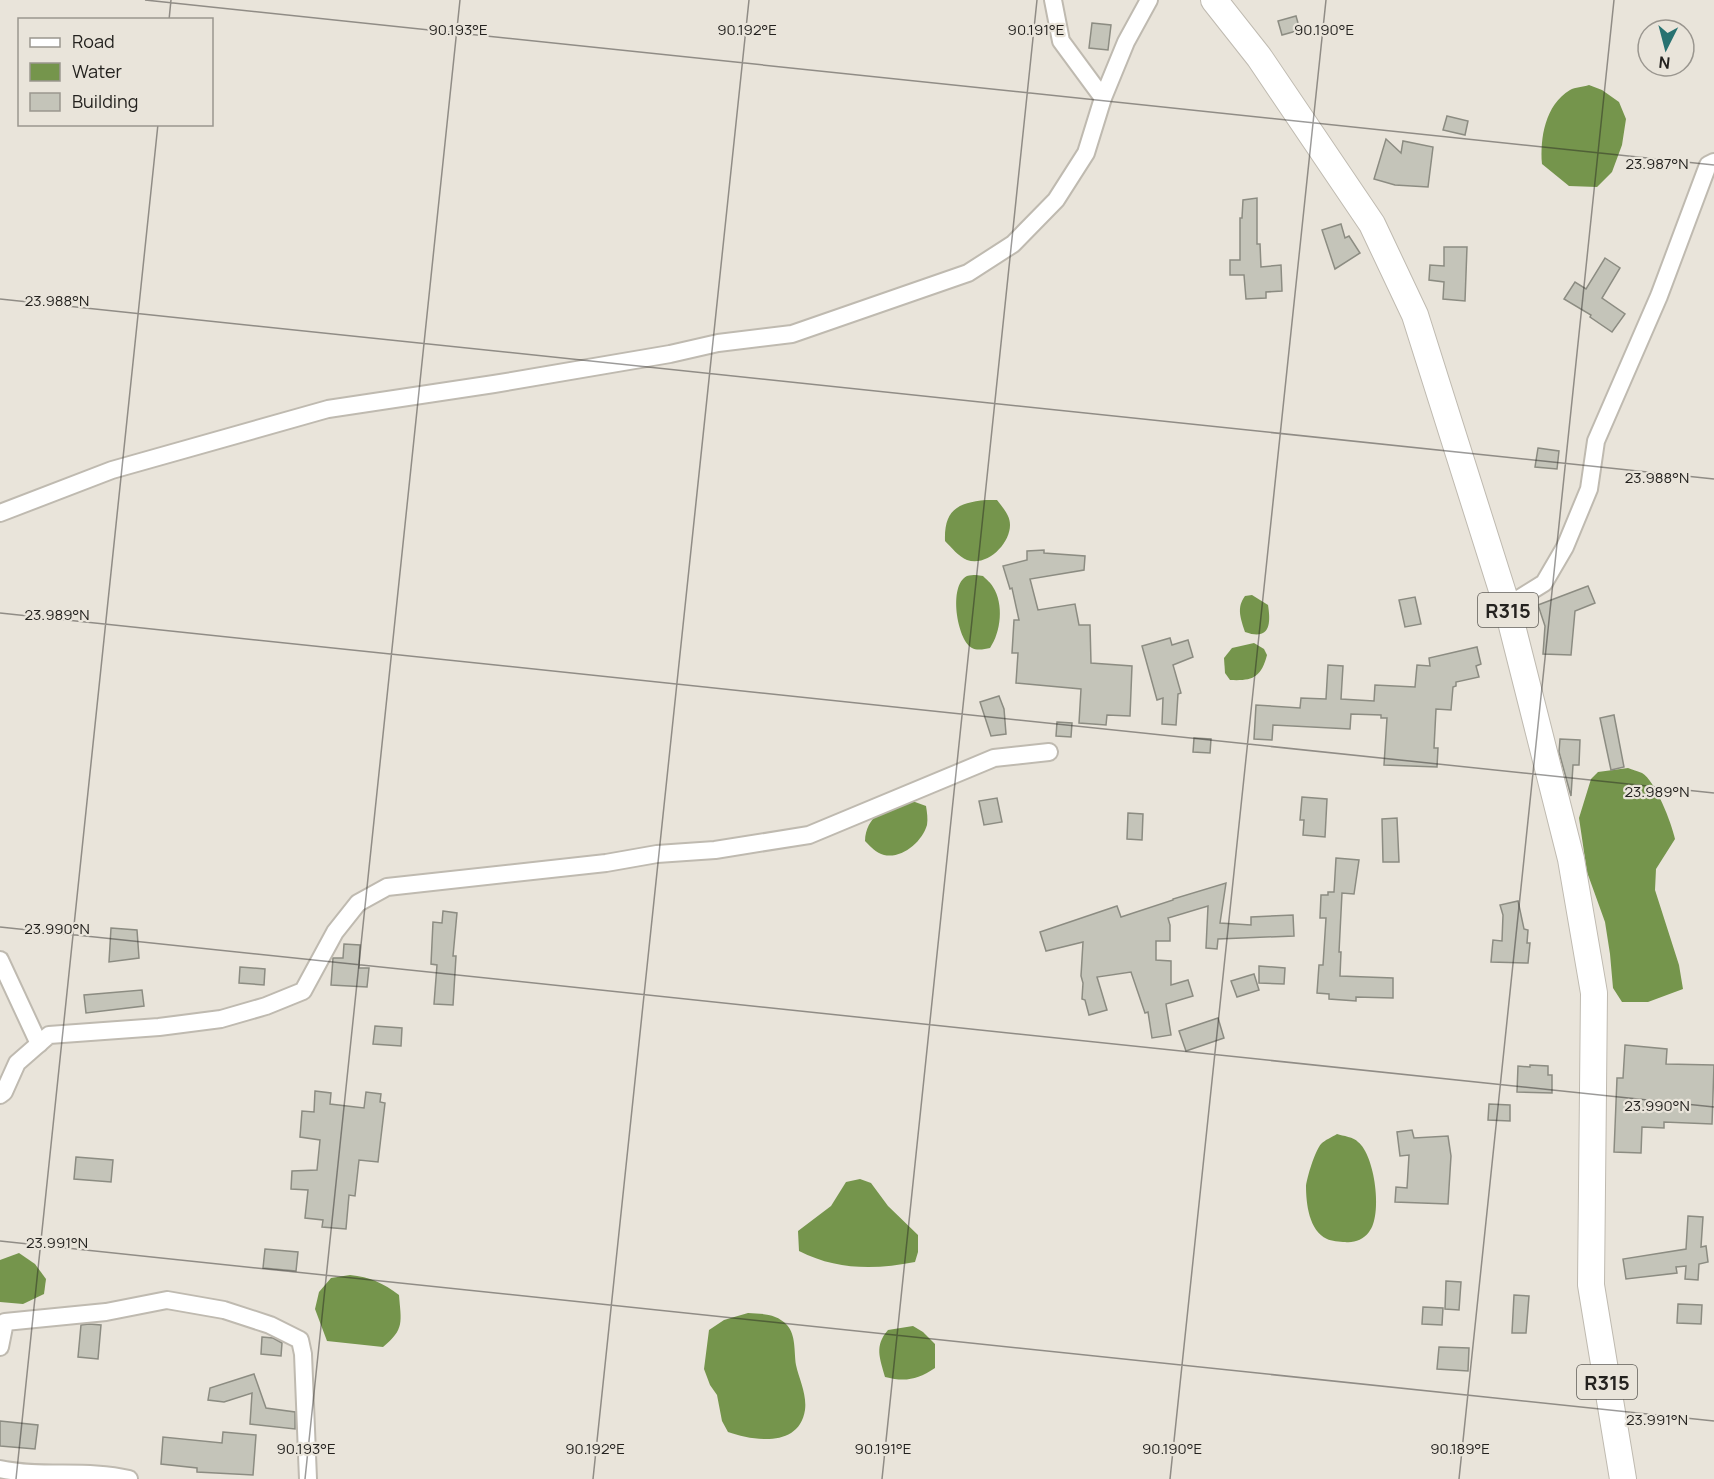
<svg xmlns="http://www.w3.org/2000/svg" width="1714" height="1479" font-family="Manrope,sans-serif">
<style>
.water{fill:#75954c}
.building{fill:#c4c4b9;stroke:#8c8c82;stroke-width:1.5}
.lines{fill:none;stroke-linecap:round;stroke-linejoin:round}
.minor-casing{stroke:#bfbab0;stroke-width:20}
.primary-casing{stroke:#bfbab0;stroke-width:28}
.minor{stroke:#fff;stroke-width:16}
.primary{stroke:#fff;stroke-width:26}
.ticks{fill:none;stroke:#24221f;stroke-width:1.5;stroke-opacity:0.45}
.labels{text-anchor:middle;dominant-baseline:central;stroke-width:4.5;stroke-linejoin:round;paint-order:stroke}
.shield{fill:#e9e4da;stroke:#5f5c57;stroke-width:1.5}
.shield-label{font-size:20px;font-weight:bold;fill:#24221f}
.ticks-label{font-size:15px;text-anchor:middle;fill:#24221f;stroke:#e9e4da;stroke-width:4.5;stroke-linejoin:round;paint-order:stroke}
</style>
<rect width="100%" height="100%" fill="#e9e4da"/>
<g class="water">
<path d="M1589 85 1602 90 1619 102 1626 119 1622 145 1612 172 1597 187 1569 186 1542 164C1540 138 1545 105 1570 90 1575 87 1583 87 1589 85Z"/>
<path d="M986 500H997C1003 508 1010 515 1010 525 1010 544 987 567 967 560 959 557 951 547 945 541 944 510 957 503 986 500Z"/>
<path d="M976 575 983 576C986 579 991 583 993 587 1004 604 1001 632 990 648 985 649 977 651 972 648 957 640 948 585 967 576 970 575 973 575 976 575Z"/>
<path d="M1252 595 1268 605C1271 624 1270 641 1245 632 1241 619 1236 608 1245 596Z"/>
<path d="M1254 643 1264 649 1267 655C1261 678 1252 681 1230 680L1225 673 1224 658 1232 648Z"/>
<path d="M1628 768C1632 770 1638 771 1642 773 1655 780 1672 824 1675 839L1656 869 1655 890 1679 965 1683 989 1648 1002H1622L1613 988 1610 954 1605 922 1587 872 1579 818 1591 779 1598 772Z"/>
<path d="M904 798 926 806C927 812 928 819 927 825 922 842 902 859 884 855 876 853 871 847 865 841 866 816 885 809 904 798Z"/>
<path d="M1337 1134C1343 1136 1354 1137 1358 1142 1375 1155 1383 1216 1369 1232 1363 1240 1354 1243 1345 1242 1340 1242 1331 1241 1327 1239 1309 1231 1306 1203 1306 1186 1307 1177 1315 1151 1321 1144 1325 1140 1332 1137 1337 1134Z"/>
<path d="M860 1179 871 1183 888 1206 918 1235V1252L915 1262C875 1270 836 1270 799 1251L798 1231 831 1206 846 1182Z"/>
<polygon points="19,1253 35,1264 46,1279 44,1294 23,1304 0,1302 0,1260"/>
<path d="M350 1275C370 1277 383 1283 399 1295 401 1322 405 1329 383 1347L327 1341 315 1309 319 1292 331 1278Z"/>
<path d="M748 1313C762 1314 776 1313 787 1325 796 1335 794 1351 796 1365 799 1379 807 1394 805 1410 799 1448 754 1441 728 1432L722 1421 717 1395 710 1385 704 1369 709 1330 724 1320Z"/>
<path d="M913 1326 923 1332 935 1344V1368C917 1380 905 1382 885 1377 880 1358 874 1346 888 1330Z"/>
</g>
<g class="building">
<polygon points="1296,16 1300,30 1282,35 1278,21"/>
<polygon points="1092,23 1111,25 1108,50 1089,48"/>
<polygon points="1447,116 1468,121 1465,135 1443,130"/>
<polygon points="1386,139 1401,153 1403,141 1433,147 1428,187 1395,185 1374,179"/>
<polygon points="1257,198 1257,244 1260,244 1261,267 1281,265 1282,291 1266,292 1266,298 1246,299 1244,275 1230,275 1230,260 1240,260 1240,218 1242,218 1243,200"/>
<polygon points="1341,224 1345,238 1349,236 1360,253 1335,269 1322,230"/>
<polygon points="1444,247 1467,247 1465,301 1443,299 1444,282 1429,280 1430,265 1444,266"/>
<polygon points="1605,258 1620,268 1602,298 1625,314 1612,332 1590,317 1591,315 1564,299 1575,282 1586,289"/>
<polygon points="1538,448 1559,451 1557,469 1535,467"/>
<polygon points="1044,550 1044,553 1085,556 1084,570 1030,579 1038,610 1075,604 1079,625 1090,625 1091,663 1132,666 1130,716 1107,715 1106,725 1079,723 1081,689 1016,683 1018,653 1012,653 1014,620 1019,620 1012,588 1010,589 1003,566 1027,560 1027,551"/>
<polygon points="1588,586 1595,603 1575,611 1571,655 1543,654 1545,626 1538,605"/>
<polygon points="1415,597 1421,624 1405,627 1399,600"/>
<polygon points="1170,638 1172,645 1188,640 1193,657 1173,665 1181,693 1178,694 1176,725 1162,724 1163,698 1157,700 1142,646"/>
<polygon points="1477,647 1481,664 1476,666 1479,677 1456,682 1456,686 1453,687 1451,710 1436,709 1434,748 1438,748 1437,767 1384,765 1387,718 1381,718 1381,715 1351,714 1350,729 1273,725 1272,740 1254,739 1256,705 1300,708 1301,698 1326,699 1328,665 1343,666 1341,699 1374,701 1375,685 1415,687 1417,665 1430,666 1429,658"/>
<polygon points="999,696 1004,709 1006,734 991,736 980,702"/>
<polygon points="1614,715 1624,767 1611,770 1600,718"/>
<polygon points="1057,722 1072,723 1071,737 1056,736"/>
<polygon points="1194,738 1211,739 1210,753 1193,752"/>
<polygon points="1560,739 1580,740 1579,765 1573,765 1571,796 1559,752"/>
<polygon points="1302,797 1327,799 1325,837 1303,835 1304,820 1300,820"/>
<polygon points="997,798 1002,822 984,825 979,801"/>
<polygon points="1128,813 1143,814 1142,840 1127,839"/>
<polygon points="1397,818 1399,862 1383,862 1382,819"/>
<polygon points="1336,858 1359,860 1354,894 1342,893 1339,952 1341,952 1340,976 1393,978 1393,998 1356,997 1356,1001 1329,999 1329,994 1317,993 1319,965 1323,965 1326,918 1320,918 1321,895 1328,895 1328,892 1334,892"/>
<polygon points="1226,883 1220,923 1251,925 1251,917 1293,915 1294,936 1218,939 1217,949 1206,948 1208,906 1168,918 1170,925 1170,941 1156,941 1156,960 1171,961 1171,985 1188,980 1193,996 1166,1004 1171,1035 1152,1038 1148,1012 1145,1013 1131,972 1097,977 1107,1010 1089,1015 1085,1000 1082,999 1083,983 1081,976 1083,942 1046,951 1040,932 1117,906 1121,917 1173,900 1173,899"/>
<polygon points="1518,901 1524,929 1528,930 1527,943 1530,943 1528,963 1491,962 1493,940 1502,941 1503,915 1500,905"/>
<polygon points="443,911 457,913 453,956 456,956 453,1005 434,1004 437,965 431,964 433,922 442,923"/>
<polygon points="111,928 137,930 139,958 109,962"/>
<polygon points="344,944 360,945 359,968 369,968 367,987 331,985 333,958 343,958"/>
<polygon points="1259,966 1285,968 1284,984 1259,983"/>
<polygon points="240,967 265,969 264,985 239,983"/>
<polygon points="1254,974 1259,990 1237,997 1231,981"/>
<polygon points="142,990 144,1006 86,1013 84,995"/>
<polygon points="1218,1018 1224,1038 1186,1051 1179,1031"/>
<polygon points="375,1026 402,1028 401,1046 373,1044"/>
<polygon points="1625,1045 1667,1049 1666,1064 1714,1065 1712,1124 1664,1122 1664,1128 1642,1127 1641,1153 1614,1152 1617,1078 1623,1078"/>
<polygon points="1530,1065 1548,1066 1548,1075 1552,1075 1552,1093 1517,1092 1518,1066 1530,1067"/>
<polygon points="315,1091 331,1093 330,1104 364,1108 366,1092 381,1094 380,1102 385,1103 378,1162 359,1160 355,1196 349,1195 346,1229 322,1227 323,1220 305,1218 308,1190 291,1189 292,1171 317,1170 320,1140 300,1137 302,1111 314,1112"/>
<polygon points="1489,1104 1510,1105 1510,1121 1488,1120"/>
<polygon points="1412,1130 1414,1138 1448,1136 1451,1156 1448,1204 1395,1202 1396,1187 1407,1188 1409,1155 1400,1156 1397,1132"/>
<polygon points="76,1157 113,1160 111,1182 74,1179"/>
<polygon points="1688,1216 1703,1217 1701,1247 1706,1246 1708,1262 1699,1264 1698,1280 1685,1279 1686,1266 1676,1267 1677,1273 1626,1279 1623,1259 1686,1249"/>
<polygon points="265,1249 298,1252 296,1271 263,1268"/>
<polygon points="1446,1281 1461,1282 1459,1310 1445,1309"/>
<polygon points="1514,1295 1529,1296 1526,1333 1512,1333"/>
<polygon points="1678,1304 1702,1305 1701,1324 1677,1323"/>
<polygon points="1423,1307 1443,1308 1442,1325 1422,1324"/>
<polygon points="89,1324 101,1325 98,1359 78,1357 81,1325"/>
<polygon points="262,1337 273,1338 282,1343 281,1356 261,1354"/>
<polygon points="1439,1347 1469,1348 1468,1371 1437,1369"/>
<polygon points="254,1374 266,1408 295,1412 295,1429 250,1424 252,1393 224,1402 208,1400 210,1388"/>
<polygon points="0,1421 38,1425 35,1449 0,1446"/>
<polygon points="223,1432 256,1435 253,1475 197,1472 197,1468 161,1464 163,1437 222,1443"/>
</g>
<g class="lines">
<g class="minor-casing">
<g id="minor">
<polyline points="1053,0 1061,41 1103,98"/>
<polyline points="0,513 112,470 328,409 494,384 670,354 718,343 792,334 968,273 1013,244 1056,200 1086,153 1103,98 1126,42 1149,0"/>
<polyline points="1507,606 1544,583 1565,547 1589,489 1596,441 1659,296 1708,165 1714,162"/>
<polyline points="0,960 39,1044"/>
<polyline points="0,1095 4,1092 17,1063 49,1035 159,1027 221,1019 266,1006 303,991 335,932 358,903 387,887 606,863 657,854 715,850 809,835 994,758 1049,752"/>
<polyline points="0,1347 5,1322 106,1312 167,1300 224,1310 270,1325 300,1340 303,1354 308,1479"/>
<path d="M0 1469C42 1478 87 1469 129 1479"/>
</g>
</g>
<g class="primary-casing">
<polyline id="primary" points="1214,0 1259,57 1372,224 1415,315 1507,606 1571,859 1594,993 1591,1285 1623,1479"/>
</g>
<use href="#minor" class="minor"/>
<use href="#primary" class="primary"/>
</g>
<path class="ticks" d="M145 0 1714 165M169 20 171 0M0 299 1714 479M0 613 1714 793M0 927 1714 1107M0 1241 1714 1421M16 1479 158 124M305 1479 460 0M593 1479 749 0M882 1479 1037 0M1170 1479 1326 0M1459 1479 1614 0"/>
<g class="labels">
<g class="shield">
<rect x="1478" y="593" width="60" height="34" rx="4.5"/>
<rect x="1577" y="1365" width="60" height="34" rx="4.5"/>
</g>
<g class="shield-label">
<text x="1508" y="610">R315</text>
<text x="1607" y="1382">R315</text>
</g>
</g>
<g class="ticks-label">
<text x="458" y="35">90.193°E</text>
<text x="747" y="35">90.192°E</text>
<text x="1036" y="35">90.191°E</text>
<text x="1324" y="35">90.190°E</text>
<text x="1657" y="169">23.987°N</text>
<text x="57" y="306">23.988°N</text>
<text x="1657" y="483">23.988°N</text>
<text x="57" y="620">23.989°N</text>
<text x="1657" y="797">23.989°N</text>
<text x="57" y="934">23.990°N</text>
<text x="1657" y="1111">23.990°N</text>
<text x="57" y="1248">23.991°N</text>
<text x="1657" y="1425">23.991°N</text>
<text x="306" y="1454">90.193°E</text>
<text x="595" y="1454">90.192°E</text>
<text x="883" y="1454">90.191°E</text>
<text x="1172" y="1454">90.190°E</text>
<text x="1460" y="1454">90.189°E</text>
</g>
<rect x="18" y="18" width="195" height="108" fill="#e9e4da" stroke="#9a968f" stroke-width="1.5"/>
<rect x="30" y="38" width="30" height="9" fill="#ffffff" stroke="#9a968f" stroke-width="1.5"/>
<text x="72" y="48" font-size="18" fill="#24221f">Road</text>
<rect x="30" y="63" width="30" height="18" fill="#75954c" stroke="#9a968f" stroke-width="1.5"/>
<text x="72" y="78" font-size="18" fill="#24221f">Water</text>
<rect x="30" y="93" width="30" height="18" fill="#c4c4b9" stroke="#9a968f" stroke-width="1.5"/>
<text x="72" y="108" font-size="18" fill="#24221f">Building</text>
<g transform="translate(1666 48) rotate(186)"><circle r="28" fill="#e9e4da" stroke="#9a968f" stroke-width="1.5"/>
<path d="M0-4.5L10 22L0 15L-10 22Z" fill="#287271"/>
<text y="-9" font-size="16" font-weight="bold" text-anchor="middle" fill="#24221f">N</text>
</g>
</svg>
